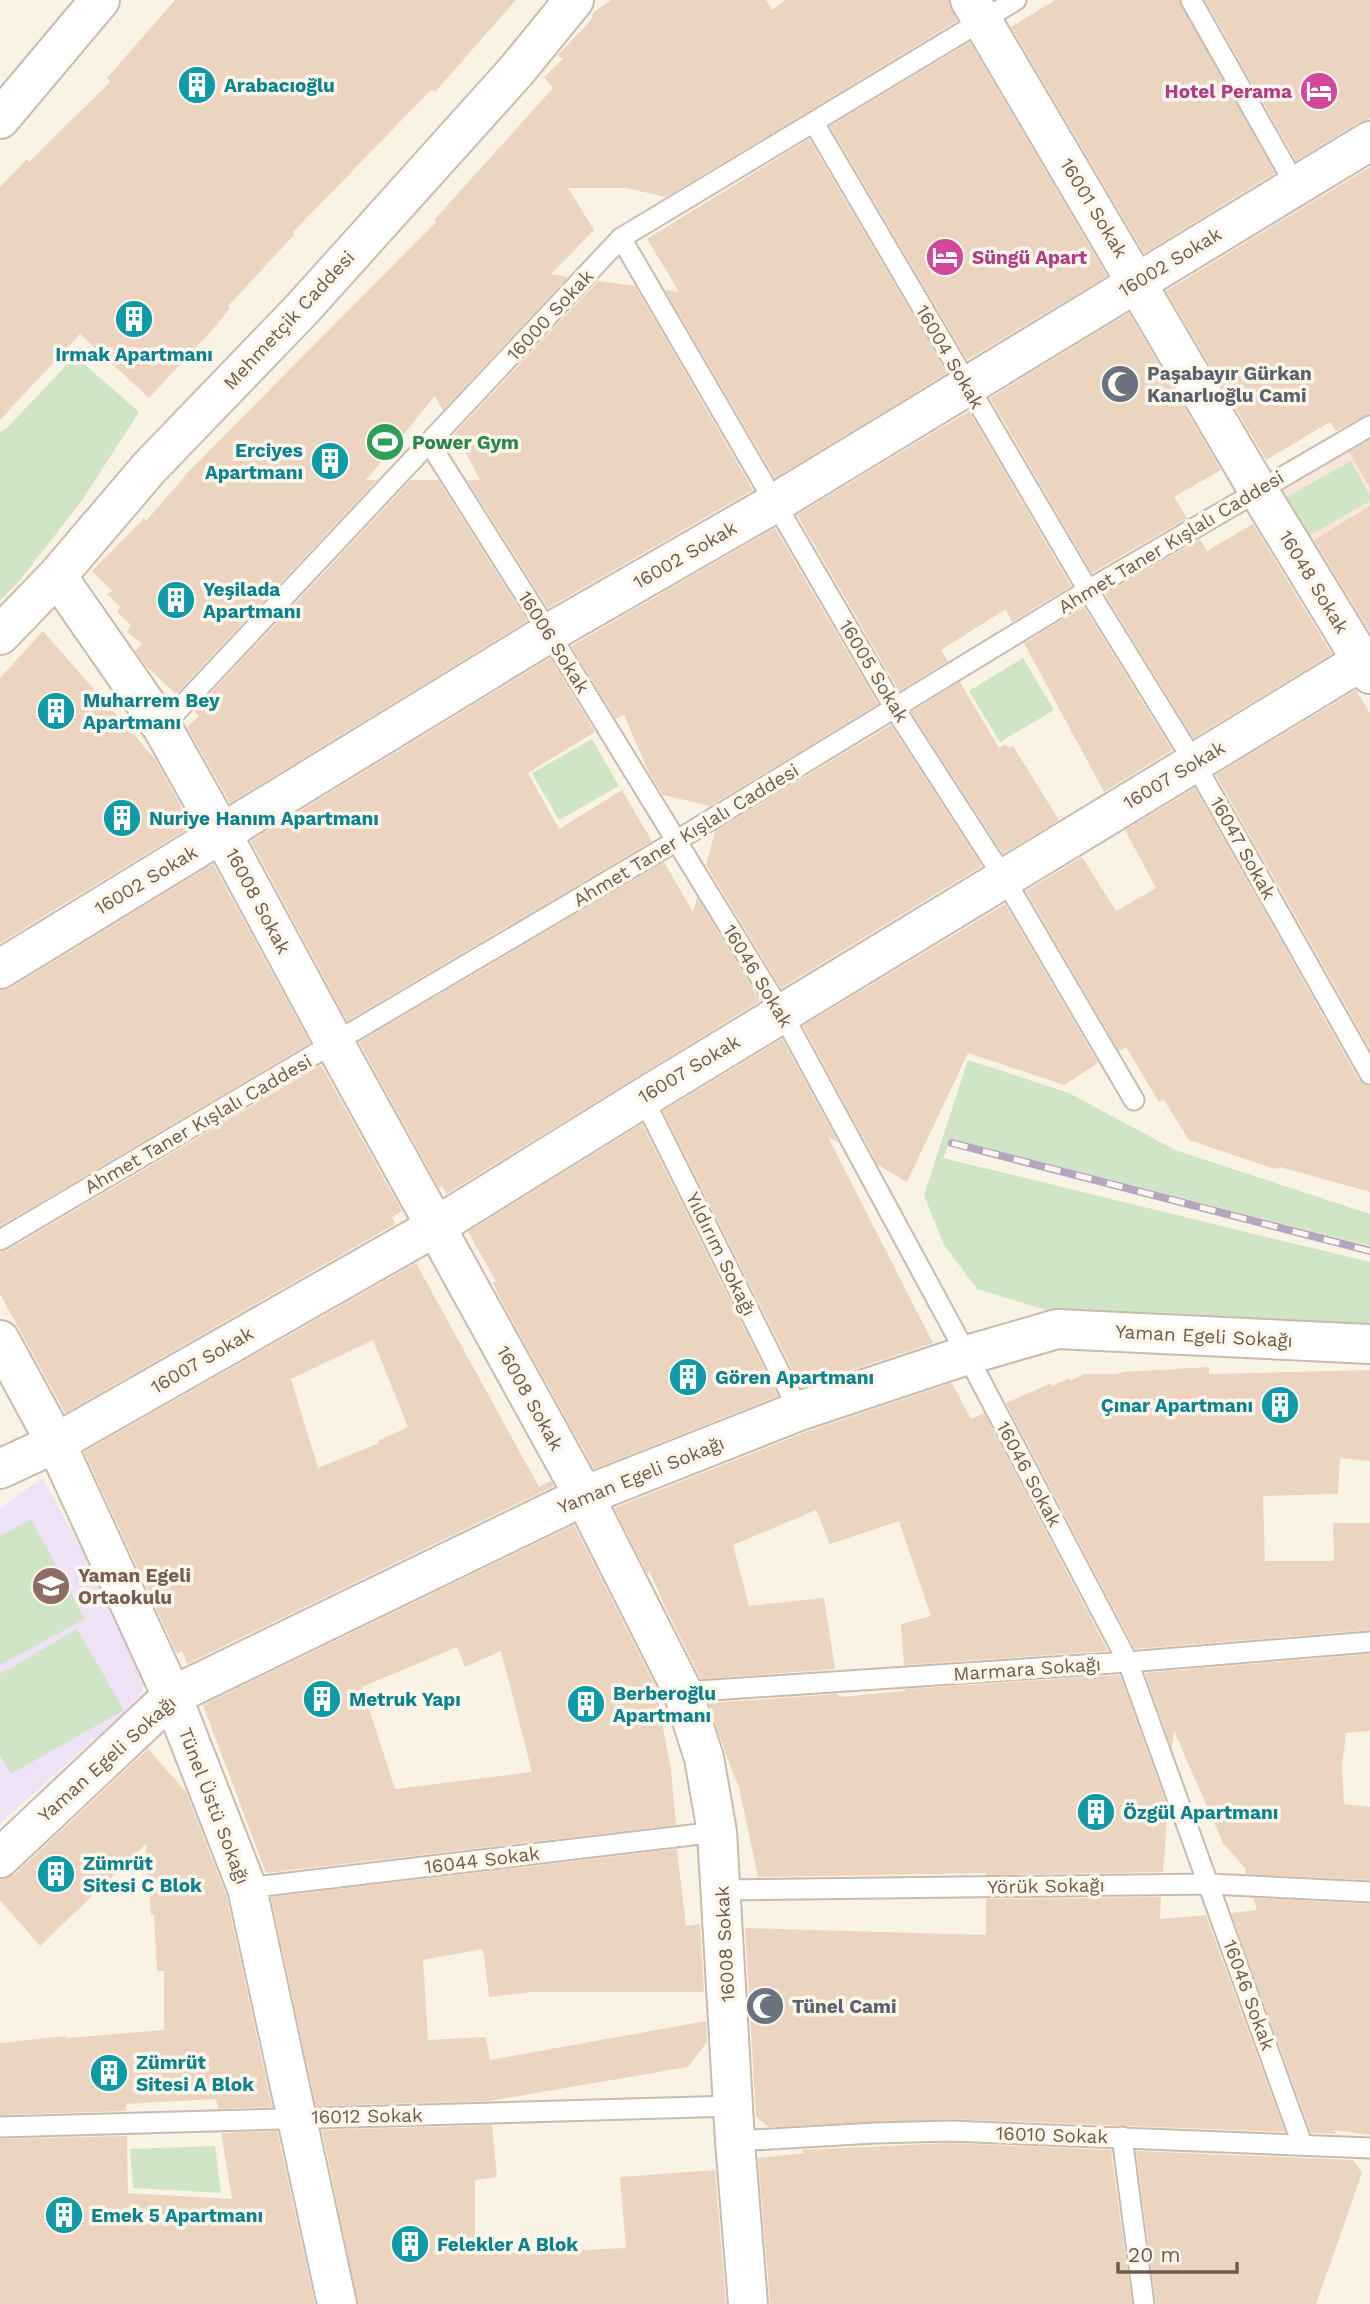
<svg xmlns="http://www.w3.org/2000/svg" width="1370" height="2304" font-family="'Work Sans',sans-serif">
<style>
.commercial{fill:#f9e5da}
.education{fill:#f0e2f6}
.green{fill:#d0e5c5}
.building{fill:#ecd5c0;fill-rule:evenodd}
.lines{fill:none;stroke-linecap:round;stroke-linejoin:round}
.service-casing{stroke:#c9bbad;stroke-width:23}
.minor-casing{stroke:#c9bbad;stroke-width:42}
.tertiary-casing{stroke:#c9bbad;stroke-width:42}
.secondary-casing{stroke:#ccbcab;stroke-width:42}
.service{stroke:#fff;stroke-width:19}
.minor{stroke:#fff;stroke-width:38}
.tertiary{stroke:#fff;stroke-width:38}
.secondary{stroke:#fff;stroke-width:38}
.rail-casing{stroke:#b6a5c1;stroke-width:8}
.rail{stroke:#fdf7eb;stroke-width:5;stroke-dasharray:16;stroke-linecap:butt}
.labels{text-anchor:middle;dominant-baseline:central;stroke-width:7;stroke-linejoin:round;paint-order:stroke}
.culture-label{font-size:19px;font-weight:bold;fill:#0d838f;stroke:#fdf7eb;text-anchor:start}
.hotel-label{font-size:19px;font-weight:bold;fill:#b23c85;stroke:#fdf7eb;text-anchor:end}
.street-label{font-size:19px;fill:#6f5c4d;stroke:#fdf7eb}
.worship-label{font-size:19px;font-weight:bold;fill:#5b616d;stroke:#fdf7eb;text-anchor:start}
.leisure-label{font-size:19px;font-weight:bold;fill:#27864d;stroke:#fdf7eb;text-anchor:start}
.education-label{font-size:19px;font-weight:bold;fill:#785e54;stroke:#fdf7eb;text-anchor:start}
</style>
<rect width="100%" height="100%" fill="#f9f3e5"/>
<polygon class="commercial" points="1370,411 1370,636 1272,475"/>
<polygon class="education" points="42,1478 146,1662 148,1677 143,1691 123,1714 0,1823 0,1509"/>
<g class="green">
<polygon points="75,356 139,412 83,499 17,584 0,600 0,432 6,429"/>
<polygon points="1351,461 1370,496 1370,501 1309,536 1287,497"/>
<polygon points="1023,658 1054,710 1000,742 969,691"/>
<polygon points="592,739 619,786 559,820 532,773"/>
<polygon points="968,1060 1069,1093 1175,1150 1370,1214 1370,1246 951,1139 943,1158 1370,1262 1370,1335 1085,1322 977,1289 944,1245 924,1195"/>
<polygon points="31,1519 85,1619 0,1665 0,1536"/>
<polygon points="77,1629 124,1710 11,1774 0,1755 0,1674"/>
<polygon points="215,2146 221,2193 133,2188 130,2149"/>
</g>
<g class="building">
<polygon points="175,0 516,0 435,92 432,89 293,232 295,234 228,306 230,308 214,328 149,398 80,334 0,420 0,187 27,159 29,162 110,82 107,78"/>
<polygon points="611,0 766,0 772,10 786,0 948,0 957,21 666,197 626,188 568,188 594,230 551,274 568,277 443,410 435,396 366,480 377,480 176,694 146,666 135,651 142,644 127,632 131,625 117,612 120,607 107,594 112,591 92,571 144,518 146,521 191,469 436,222 434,220 553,88 544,77 563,59 558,55 593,18 591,14"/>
<polygon points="1055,0 1179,0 1275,173 1144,253 1011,27"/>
<polygon points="1205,0 1370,0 1370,119 1359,122 1296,161"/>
<polygon points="970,42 1107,276 967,360 830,126"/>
<polygon points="809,139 947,373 775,478 665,290 679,292 647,239"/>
<polygon points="1370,167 1370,414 1336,431 1330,422 1266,460 1166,291"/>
<polygon points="598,281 635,286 753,490 548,608 467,480 480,480 455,433"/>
<polygon points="1129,313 1221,470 1174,497 1187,518 1092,573 990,398"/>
<polygon points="969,411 1071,586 1012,622 1006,609 941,650 948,661 899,691 797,515"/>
<polygon points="1370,440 1370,488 1349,452"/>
<polygon points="411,480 438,480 527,621 230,803 187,727 199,716 194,711"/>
<polygon points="1370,506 1370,631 1314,540"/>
<polygon points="1253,524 1332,654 1193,738 1105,594 1200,539 1207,551"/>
<polygon points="775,528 878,704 710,806 663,795 649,773 624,715 616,719 571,646"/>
<polygon points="1084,607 1172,750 1104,792 1024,643"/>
<polygon points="43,631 155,759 192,826 0,943 0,678"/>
<polygon points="550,658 595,732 528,773 559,829 622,790 652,841 347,1021 251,841"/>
<polygon points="960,682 999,748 1005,744 1009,748 1013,746 1059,820 1003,854 911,712"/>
<polygon points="1356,690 1370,713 1370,1049 1216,775"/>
<polygon points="891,725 982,866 781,988 706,865 715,831"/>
<polygon points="1195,788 1359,1080 1370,1086 1370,1192 1280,1167 1275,1169 1189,1140 1164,1100 1159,1102 1126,1047 1119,1051 1026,891 1082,857 1116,911 1156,888 1125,830"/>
<polygon points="664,862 693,912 697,897 760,1001 446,1194 442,1186 439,1188 359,1042"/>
<polygon points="213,864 310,1043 0,1226 0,991 11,988"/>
<polygon points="1005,904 1098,1063 1064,1085 968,1053 907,1182 878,1165 803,1026"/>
<polygon points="782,1039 838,1142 828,1137 933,1343 801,1387 663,1111"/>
<polygon points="321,1065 402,1211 392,1217 395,1224 65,1413 0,1294 0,1252 6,1251"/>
<polygon points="642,1124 778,1396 594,1469 502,1302 493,1283 496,1281 468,1232"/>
<path d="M416 1263 539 1487 551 1481 554 1486 187 1664 182 1651 177 1654 84 1452ZM373 1340 408 1427 378 1441 379 1443 318 1468 291 1379Z"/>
<polygon points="1209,1367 1209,1374 1370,1370 1370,1461 1340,1458 1338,1494 1263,1496 1265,1561 1334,1561 1333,1523 1370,1523 1370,1630 1135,1649 1006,1403 1051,1383 1052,1386 1069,1378 1070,1381 1084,1374 1116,1374 1123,1372"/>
<polygon points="952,1383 971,1419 984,1413 1108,1651 904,1665 901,1624 931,1616 899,1521 830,1544 816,1510 733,1545 749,1606 824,1598 835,1669 701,1679 665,1607 650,1572 647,1573 614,1508 806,1432"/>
<path d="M574 1525 655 1685 671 1770 676 1825 266 1873 203 1705ZM457 1647 465 1667 501 1651 532 1772 395 1789 362 1687Z"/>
<polygon points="1370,1654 1370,1731 1346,1733 1342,1767 1344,1804 1370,1807 1370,1880 1246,1874 1245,1868 1223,1843 1174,1731 1172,1749 1145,1673"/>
<polygon points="1120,1675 1168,1808 1163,1872 986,1875 986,1873 758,1877 739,1787 726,1755 709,1703 838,1694 839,1697 905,1691 905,1689"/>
<polygon points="148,1749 186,1792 226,1894 272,2107 218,2109 216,2099 126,2104 126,2111 0,2115 0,2043 66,2036 66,2038 164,2030 164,1971 157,1971 154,1914 151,1915 149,1888 147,1888 146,1844 40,1946 0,1900 0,1879 15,1874"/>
<polygon points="677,1849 686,1926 700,1924 704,1992 531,1992 489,1997 483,1949 423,1960 428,2040 486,2037 490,2060 706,2021 707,2042 688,2067 489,2101 316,2106 271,1897"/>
<polygon points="1161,1897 1160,1919 1206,1915 1285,2132 950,2119 769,2127 756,2117 745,1928 986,1935 986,1899"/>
<polygon points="1253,1898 1370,1904 1370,2135 1334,2130 1337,2134 1311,2133 1231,1913 1257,1910"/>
<polygon points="492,2125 497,2177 475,2180 475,2254 626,2248 620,2177 715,2170 726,2304 358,2304 322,2130"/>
<polygon points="277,2131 315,2304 0,2304 0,2139 127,2136 128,2193 232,2199 221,2133"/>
<polygon points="950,2143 1111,2150 1132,2304 770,2304 758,2158 805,2153 801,2150"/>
<polygon points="1136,2151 1353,2160 1362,2173 1316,2304 1156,2304"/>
</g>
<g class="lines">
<g class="service-casing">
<g id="service">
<polyline points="1191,0 1296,186"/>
<polyline points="814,123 1088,590 1194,762 1370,1074"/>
<polyline points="621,238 895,709 1004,878 1134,1100"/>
<polyline points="430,444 549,633 782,1013 967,1355 1128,1662 1302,2144"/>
<polyline points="162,727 621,238 1016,0"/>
<polyline points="643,1098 799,1411"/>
<polyline points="0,1240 676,841 1088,590 1370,426"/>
<polyline points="683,1692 1128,1662 1370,1642"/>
<polyline points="247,1888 717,1832"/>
<polyline points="722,1890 1210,1884 1370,1892"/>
<polyline points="0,2127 733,2106"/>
<polyline points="1122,2137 1144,2304"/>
<polyline points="735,2141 875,2133 950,2131 1370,2148"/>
</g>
</g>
<g class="minor-casing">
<g id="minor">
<polyline points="970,0 1258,490 1370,674"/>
<polyline points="57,576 162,727 222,834 335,1044 584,1496 683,1692 704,1758 717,1832 735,2141 748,2304"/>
<polyline points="0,969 549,633 775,503 1370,141"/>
<polyline points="0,1340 56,1443 172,1696 247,1888 337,2304"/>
<polyline points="0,1469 56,1443 435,1227 643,1098 1370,656"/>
<polyline points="0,1858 172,1696 584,1496 799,1411 967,1355 1057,1329 1370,1344"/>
</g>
</g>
<g class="tertiary-casing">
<polyline id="tertiary" points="0,119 100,0"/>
</g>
<g class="secondary-casing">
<polyline id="secondary" points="0,635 57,576 149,468 303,308 517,70 574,0"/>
</g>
<use href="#service" class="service"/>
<use href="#minor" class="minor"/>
<use href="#tertiary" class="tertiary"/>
<use href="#secondary" class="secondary"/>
<g class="rail-casing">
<polyline id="rail" points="952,1143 1370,1251"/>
</g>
<use href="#rail" class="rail"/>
</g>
<defs>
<g id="building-disc" transform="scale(2.0125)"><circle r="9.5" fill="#0f9aa8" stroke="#fdf7eb"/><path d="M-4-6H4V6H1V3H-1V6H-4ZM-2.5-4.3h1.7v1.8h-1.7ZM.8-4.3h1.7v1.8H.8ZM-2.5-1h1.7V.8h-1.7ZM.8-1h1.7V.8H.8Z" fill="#fff"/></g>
<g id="hotel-disc" transform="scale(2.0125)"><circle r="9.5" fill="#d1479c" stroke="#fdf7eb"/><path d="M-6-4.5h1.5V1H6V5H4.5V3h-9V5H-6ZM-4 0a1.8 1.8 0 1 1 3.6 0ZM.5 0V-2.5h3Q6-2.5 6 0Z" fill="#fff"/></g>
<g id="mosque-disc" transform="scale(2.0125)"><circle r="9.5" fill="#6b7280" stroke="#fdf7eb"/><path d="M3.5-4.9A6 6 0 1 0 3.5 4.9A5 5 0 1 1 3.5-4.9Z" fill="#fff"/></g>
<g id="stadium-disc" transform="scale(2.0125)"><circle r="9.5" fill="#2e9e5b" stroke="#fdf7eb"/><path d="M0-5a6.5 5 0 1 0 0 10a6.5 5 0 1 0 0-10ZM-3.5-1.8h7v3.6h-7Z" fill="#fff"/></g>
<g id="school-disc" transform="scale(2.0125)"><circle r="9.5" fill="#8d6e63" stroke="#fdf7eb"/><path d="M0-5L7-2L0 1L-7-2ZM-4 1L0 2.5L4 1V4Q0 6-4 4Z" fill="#fff"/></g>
</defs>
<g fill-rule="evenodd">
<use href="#building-disc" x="197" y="85"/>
<use href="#hotel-disc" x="1319" y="91"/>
<use href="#hotel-disc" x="945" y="257"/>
<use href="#building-disc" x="134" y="319"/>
<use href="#mosque-disc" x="1120" y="384"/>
<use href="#stadium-disc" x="385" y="442"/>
<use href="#building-disc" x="330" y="461"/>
<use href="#building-disc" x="176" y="600"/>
<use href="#building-disc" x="56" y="711"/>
<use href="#building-disc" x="122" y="818"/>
<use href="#building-disc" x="688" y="1377"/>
<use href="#building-disc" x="1280" y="1405"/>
<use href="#school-disc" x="51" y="1586"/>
<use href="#building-disc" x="322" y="1699"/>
<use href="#building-disc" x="586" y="1704"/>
<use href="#building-disc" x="1096" y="1812"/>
<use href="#building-disc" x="56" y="1874"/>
<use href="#mosque-disc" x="765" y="2006"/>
<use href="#building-disc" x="109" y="2073"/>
<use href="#building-disc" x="64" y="2215"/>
<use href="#building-disc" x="410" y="2244"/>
</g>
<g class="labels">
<g class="culture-label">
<text x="224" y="85">Arabacıoğlu</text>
<text x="134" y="354" text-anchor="middle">Irmak Apartmanı</text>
<text x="303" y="450" text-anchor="end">Erciyes<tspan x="303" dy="22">Apartmanı</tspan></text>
<text x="203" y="589">Yeşilada<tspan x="203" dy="22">Apartmanı</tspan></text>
<text x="83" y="700">Muharrem Bey<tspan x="83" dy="22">Apartmanı</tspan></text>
<text x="149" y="818">Nuriye Hanım Apartmanı</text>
<text x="715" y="1377">Gören Apartmanı</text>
<text x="1253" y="1405" text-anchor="end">Çınar Apartmanı</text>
<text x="613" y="1693">Berberoğlu<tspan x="613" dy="22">Apartmanı</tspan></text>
<text x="349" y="1699">Metruk Yapı</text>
<text x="1123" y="1812">Özgül Apartmanı</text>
<text x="83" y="1863">Zümrüt<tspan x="83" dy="22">Sitesi C Blok</tspan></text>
<text x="136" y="2062">Zümrüt<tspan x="136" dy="22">Sitesi A Blok</tspan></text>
<text x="91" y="2215">Emek 5 Apartmanı</text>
<text x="437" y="2244">Felekler A Blok</text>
</g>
<g class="hotel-label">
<text x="1292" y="91">Hotel Perama</text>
<text x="972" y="257" text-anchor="start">Süngü Apart</text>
</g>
<g class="street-label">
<text transform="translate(1094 208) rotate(59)">16001 Sokak</text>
<text transform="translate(1170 262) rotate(-31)">16002 Sokak</text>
<text transform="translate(550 315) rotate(-47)">16000 Sokak</text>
<text transform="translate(289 320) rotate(-47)">Mehmetçik Caddesi</text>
<text transform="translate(950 357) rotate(60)">16004 Sokak</text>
<text transform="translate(1171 542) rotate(-31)">Ahmet Taner Kışlalı Caddesi</text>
<text transform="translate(685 555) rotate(-30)">16002 Sokak</text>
<text transform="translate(1314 582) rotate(59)">16048 Sokak</text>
<text transform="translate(554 642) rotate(58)">16006 Sokak</text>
<text transform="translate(874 671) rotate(59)">16005 Sokak</text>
<text transform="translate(1174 775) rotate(-31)">16007 Sokak</text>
<text transform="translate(686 835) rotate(-31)">Ahmet Taner Kışlalı Caddesi</text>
<text transform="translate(1243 848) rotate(61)">16047 Sokak</text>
<text transform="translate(146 880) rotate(-31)">16002 Sokak</text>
<text transform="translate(258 901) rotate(62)">16008 Sokak</text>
<text transform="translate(758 976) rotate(59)">16046 Sokak</text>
<text transform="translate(689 1069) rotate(-31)">16007 Sokak</text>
<text transform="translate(198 1124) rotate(-30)">Ahmet Taner Kışlalı Caddesi</text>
<text transform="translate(721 1254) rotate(64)">Yıldırım Sokağı</text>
<text transform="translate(1204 1336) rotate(3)">Yaman Egeli Sokağı</text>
<text transform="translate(202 1360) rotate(-30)">16007 Sokak</text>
<text transform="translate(530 1398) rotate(61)">16008 Sokak</text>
<text transform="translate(1029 1474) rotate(62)">16046 Sokak</text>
<text transform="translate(641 1475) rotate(-22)">Yaman Egeli Sokağı</text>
<text transform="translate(1027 1669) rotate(-4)">Marmara Sokağı</text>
<text transform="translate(107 1759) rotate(-42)">Yaman Egeli Sokağı</text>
<text transform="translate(214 1806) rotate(69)">Tünel Üstü Sokağı</text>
<text transform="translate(482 1860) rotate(-7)">16044 Sokak</text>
<text transform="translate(1046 1886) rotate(-1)">Yörük Sokağı</text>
<text transform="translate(725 1944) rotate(-93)">16008 Sokak</text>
<text transform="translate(1249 1995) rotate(70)">16046 Sokak</text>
<text transform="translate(367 2116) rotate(-1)">16012 Sokak</text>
<text transform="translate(1052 2135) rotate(2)">16010 Sokak</text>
</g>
<g class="worship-label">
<text x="1147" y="373">Paşabayır Gürkan<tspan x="1147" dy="22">Kanarlıoğlu Cami</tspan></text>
<text x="792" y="2006">Tünel Cami</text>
</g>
<g class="leisure-label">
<text x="412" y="442">Power Gym</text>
</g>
<g class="education-label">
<text x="78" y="1575">Yaman Egeli<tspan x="78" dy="22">Ortaokulu</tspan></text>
</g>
</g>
<path d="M1118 2262v10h119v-10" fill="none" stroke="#6f5c4d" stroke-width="3.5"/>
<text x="1128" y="2262" font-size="21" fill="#6f5c4d" stroke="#fdf7eb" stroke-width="5" paint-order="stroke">20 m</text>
</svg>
